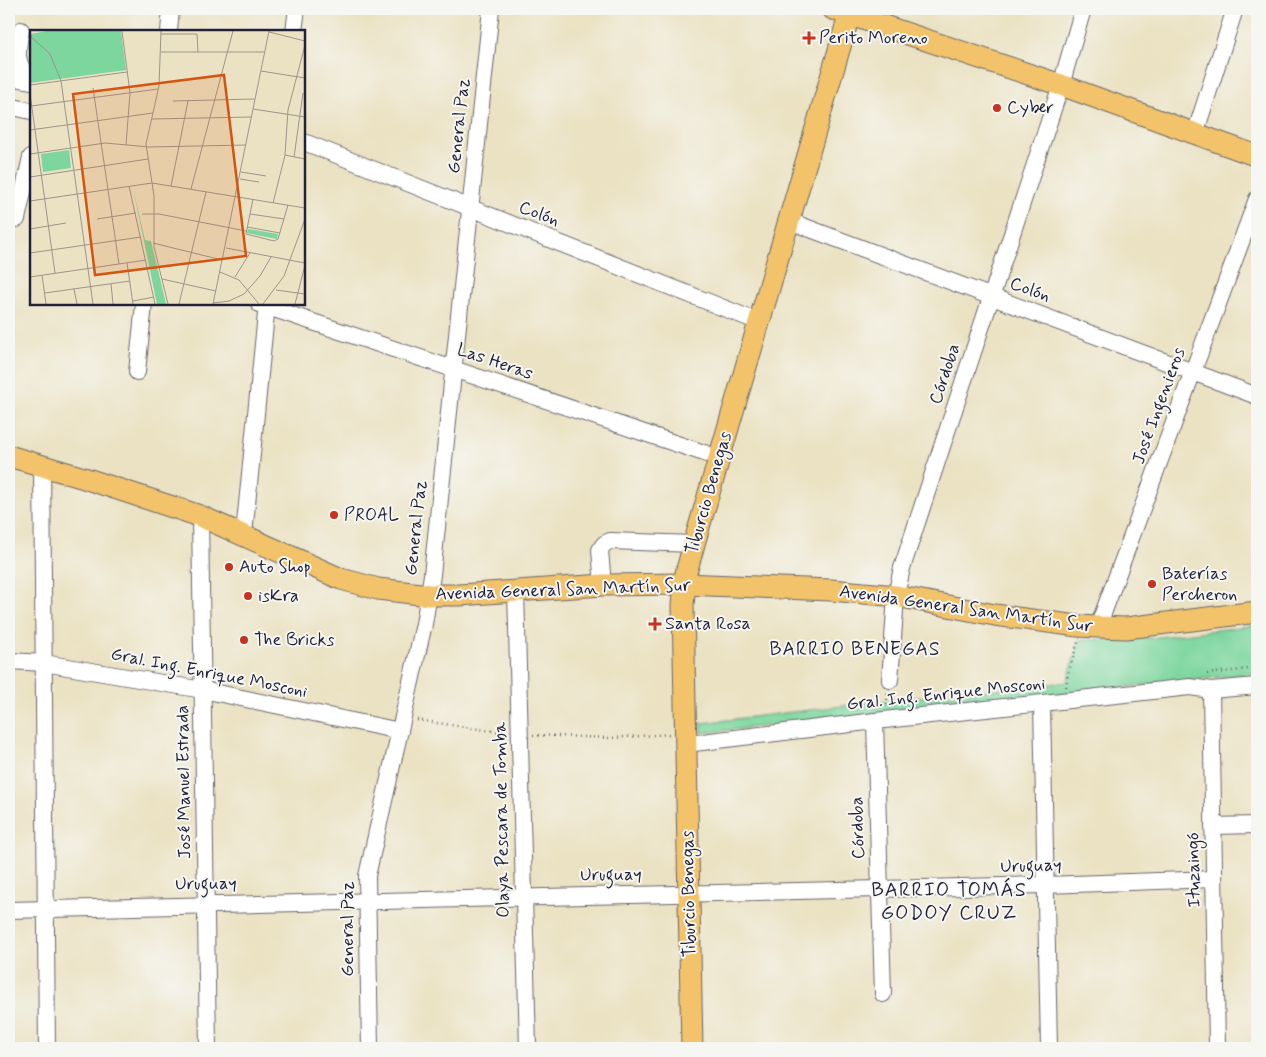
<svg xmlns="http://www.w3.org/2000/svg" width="1266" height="1057" font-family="Mynerve,sans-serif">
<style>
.green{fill:#7cd69d;stroke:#4f7c6c}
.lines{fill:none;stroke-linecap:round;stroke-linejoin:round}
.minor-casing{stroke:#68656b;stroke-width:18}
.major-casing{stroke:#68656b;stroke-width:23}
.path{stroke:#68656b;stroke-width:2.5;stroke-dasharray:1 4;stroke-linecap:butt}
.minor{stroke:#fff;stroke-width:16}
.major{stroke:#f2c36a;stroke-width:21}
.poi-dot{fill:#c8321e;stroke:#f6f6f2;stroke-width:2}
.labels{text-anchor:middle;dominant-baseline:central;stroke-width:4;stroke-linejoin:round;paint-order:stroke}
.poi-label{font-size:18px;fill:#22223b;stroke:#f6f6f2;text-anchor:start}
.street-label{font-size:18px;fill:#22223b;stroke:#f6f6f2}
.neighbourhood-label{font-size:19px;letter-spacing:1px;fill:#22223b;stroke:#f6f6f2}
.quarter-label{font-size:20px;letter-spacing:1px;fill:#22223b;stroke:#f6f6f2}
.inset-road{fill:none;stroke:#9b958d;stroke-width:1}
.view{fill:#d45411;fill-opacity:0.15;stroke:#d45411;stroke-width:2.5}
.inset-edge{fill:none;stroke:#22223b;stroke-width:2.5}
</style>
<rect width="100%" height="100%" fill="#f6f6f2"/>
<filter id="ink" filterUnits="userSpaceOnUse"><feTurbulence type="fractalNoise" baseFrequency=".02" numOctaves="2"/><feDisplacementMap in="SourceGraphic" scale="10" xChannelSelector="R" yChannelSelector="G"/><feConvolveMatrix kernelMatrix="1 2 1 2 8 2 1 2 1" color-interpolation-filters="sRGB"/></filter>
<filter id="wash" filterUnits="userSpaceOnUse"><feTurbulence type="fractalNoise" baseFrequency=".0096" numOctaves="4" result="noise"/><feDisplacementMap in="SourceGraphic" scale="20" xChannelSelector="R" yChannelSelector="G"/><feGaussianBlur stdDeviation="1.12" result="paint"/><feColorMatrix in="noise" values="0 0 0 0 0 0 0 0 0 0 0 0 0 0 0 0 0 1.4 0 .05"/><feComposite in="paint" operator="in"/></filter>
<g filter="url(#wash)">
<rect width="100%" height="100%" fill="#ebe2c3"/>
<polygon class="green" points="1257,625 1257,673 702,733 702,723 891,700 1067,682 1079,640 1151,638"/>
</g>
<g filter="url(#ink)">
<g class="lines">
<g class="minor-casing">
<g id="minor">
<path d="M21 30C17 50 14 64 31 79"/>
<polyline points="169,31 171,9"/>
<polyline points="294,31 297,9"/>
<polyline points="9,77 31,81"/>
<polyline points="9,106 31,111"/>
<polyline points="1195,134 1235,9"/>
<polyline points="304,142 759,322"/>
<polyline points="17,219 31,157"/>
<polyline points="789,221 1257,396"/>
<polyline points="259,304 719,458"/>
<polyline points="137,372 144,304"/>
<polyline points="42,464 47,1048"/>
<polyline points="200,516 208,1048"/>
<polyline points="244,534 267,304"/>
<polyline points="603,585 600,550 604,544 610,541 694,544"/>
<polyline points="516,590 528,1048"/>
<polyline points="1098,627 1257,199"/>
<polyline points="9,661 44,663 203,690 400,731"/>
<polyline points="890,680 896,596 902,568 1061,85 1083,9"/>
<polyline points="1211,690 1217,1048"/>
<polyline points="1042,704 1049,1048"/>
<polyline points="875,721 883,994"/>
<polyline points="686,744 875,721 1190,687 1211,690 1257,686"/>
<polyline points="1213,826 1257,825"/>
<polyline points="9,910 1045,885 1214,879"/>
<polyline points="370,1048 367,876 424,624 432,575 491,9"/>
</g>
</g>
<g class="major-casing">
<g id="major">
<polyline points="833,9 1061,85 1257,156"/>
<polyline points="9,456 84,478 200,516 341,579 378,589 429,595 459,595 603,585 684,584 831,590 896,596 995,615 1078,626 1098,627 1126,628 1257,612"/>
<polyline points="692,1048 683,605 686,573 694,544 851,9"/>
</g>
</g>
<g class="path">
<polyline points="1207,674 1257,668"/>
<polyline points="1066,687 1068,674 1078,642"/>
<polyline points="887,694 887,706"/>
<polyline points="417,720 506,733"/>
<polyline points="533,735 610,738 670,734"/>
</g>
<use href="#minor" class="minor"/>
<use href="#major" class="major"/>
</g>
</g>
<g class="poi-dot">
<path d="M806.5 30.5h5v5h5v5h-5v5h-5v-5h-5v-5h5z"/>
<circle cx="997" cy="108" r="5"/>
<circle cx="334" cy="515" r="5"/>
<circle cx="229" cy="567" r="5"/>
<circle cx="1152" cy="584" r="5"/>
<circle cx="248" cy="596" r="5"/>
<path d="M652.5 616.5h5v5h5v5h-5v5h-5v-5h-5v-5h5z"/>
<circle cx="244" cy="640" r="5"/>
</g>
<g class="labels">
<g class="poi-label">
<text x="819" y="38">Perito Moreno</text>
<text x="1007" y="108">Cyber</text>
<text x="344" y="515">PROAL</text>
<text x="239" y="567">Auto Shop</text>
<text x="1162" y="574">Baterías<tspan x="1162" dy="21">Percheron</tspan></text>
<text x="258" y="596">isKra</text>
<text x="665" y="624">Santa Rosa</text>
<text x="254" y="640">The Bricks</text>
</g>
<g class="street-label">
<text transform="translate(459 126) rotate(-84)">General Paz</text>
<text transform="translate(539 214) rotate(21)">Colón</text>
<text transform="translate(1030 290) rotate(20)">Colón</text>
<text transform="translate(495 362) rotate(19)">Las Heras</text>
<text transform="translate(945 374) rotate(-72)">Córdoba</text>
<text transform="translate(1159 406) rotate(-70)">José Ingenieros</text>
<text transform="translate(709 493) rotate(-74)">Tiburcio Benegas</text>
<text transform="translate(416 528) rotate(-84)">General Paz</text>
<text transform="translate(563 590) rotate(-2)">Avenida General San Martín Sur</text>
<text transform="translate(966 609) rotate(8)">Avenida General San Martín Sur</text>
<text transform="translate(209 673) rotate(11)">Gral. Ing. Enrique Mosconi</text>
<text transform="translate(946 694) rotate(-6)">Gral. Ing. Enrique Mosconi</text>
<text transform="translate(184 782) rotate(-91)">José Manuel Estrada</text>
<text transform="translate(502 820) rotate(-91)">Olaya Pescara de Tomba</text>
<text transform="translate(858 828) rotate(-92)">Córdoba</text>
<text transform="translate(1031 866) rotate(-2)">Uruguay</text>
<text transform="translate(1194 870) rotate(-91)">Ituzaingó</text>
<text transform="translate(611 875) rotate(-1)">Uruguay</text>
<text transform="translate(206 884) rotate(-1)">Uruguay</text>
<text transform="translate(689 894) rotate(-91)">Tiburcio Benegas</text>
<text transform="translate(348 929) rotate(-90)">General Paz</text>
</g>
<g class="neighbourhood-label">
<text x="855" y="649">BARRIO BENEGAS</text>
</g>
<g class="quarter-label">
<text x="949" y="890">BARRIO TOMÁS<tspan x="949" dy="23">GODOY CRUZ</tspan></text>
</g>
</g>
<g transform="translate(30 30)">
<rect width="275" height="275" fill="#ebe2c3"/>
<path d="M18 1H91L96 40 0 53V4ZM39 120 41 138 13 142 11 124ZM103 158 115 210 121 211 136 274H127ZM218 199 248 204 247 209 217 203Z" fill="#7cd69d"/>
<path class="inset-road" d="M92 1 100 63 96 115M131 1 129 56 116 114 124 166V217L138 274M239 2 275 11M131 4H167L168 22M0 6 20 24 31 51 63 274M131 22H234M231 41 275 48M0 55 97 42M63 58 89 234M0 64 25 243M143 71 224 69M1 76 128 59M223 79 275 87M122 89 221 87M0 100 123 83M0 124 75 113 119 117 216 115M255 125 275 129M264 127 273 63M211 142 236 146M0 147 118 129M210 149 229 152M99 156 125 274M141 156 158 71M161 159 203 1M223 169 216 204 244 211 248 209 258 175M0 171 122 153 275 178M243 173 255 125 258 80 275 15M112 184H129L216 201M220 184 254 189M67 189 106 183M217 197 250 203M0 199 36 193M123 213 192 230M196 218 275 233M0 223 111 207M97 233 103 274M190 242 209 250 229 274M12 245 16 274M0 247 116 230M205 247 220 223M132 249 186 261M81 254 83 274M44 259 47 274M246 260 275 264M15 263 100 251M103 271 124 267M183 273 199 271 214 264 230 246 241 227M149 274 176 162M183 274 239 1M233 274 254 246 275 189M265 274 275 235"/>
<path class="view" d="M194 45 216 226 65 245 43 64Z"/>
<rect width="275" height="275" class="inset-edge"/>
</g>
<rect width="1266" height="1057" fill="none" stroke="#f6f6f2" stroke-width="30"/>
</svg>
